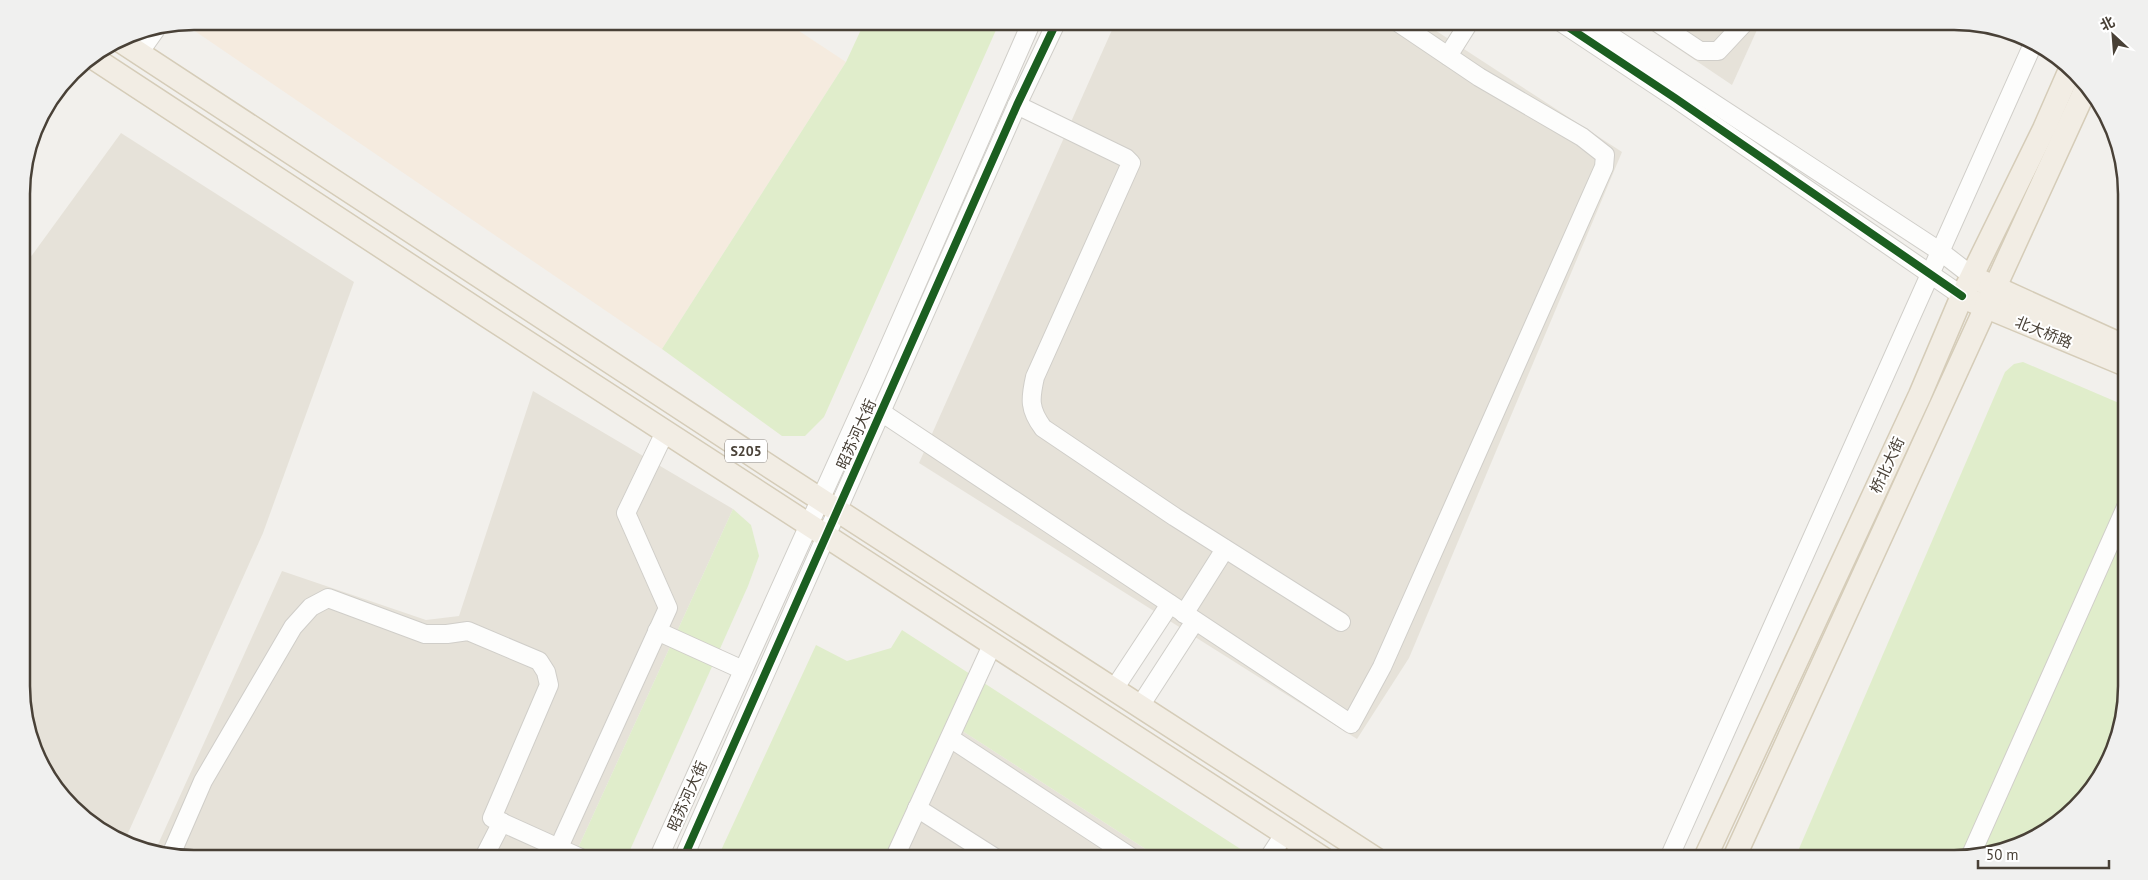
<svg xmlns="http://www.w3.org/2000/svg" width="2148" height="880" font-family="'PT Sans','Noto Sans SC',sans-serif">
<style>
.residential{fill:#e6e2d9}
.commercial{fill:#f5ebdf}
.green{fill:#e0edcb}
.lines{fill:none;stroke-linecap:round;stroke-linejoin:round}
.minor-casing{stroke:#d0cec9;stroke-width:20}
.major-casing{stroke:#d5ccb8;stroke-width:25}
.minor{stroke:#fdfdfc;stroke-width:18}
.major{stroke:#f2ede4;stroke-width:22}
.cycleway-casing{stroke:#fff;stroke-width:11}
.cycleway{stroke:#1b5e20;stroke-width:8}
.labels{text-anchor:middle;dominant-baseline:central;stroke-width:4;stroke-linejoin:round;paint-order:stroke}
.shield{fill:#fff;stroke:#807a73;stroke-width:1}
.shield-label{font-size:14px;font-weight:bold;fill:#494137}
.street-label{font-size:15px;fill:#494137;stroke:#fff}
.rim{fill:none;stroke:#494137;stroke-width:2.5}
</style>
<rect width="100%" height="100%" fill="#f2f0ec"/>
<g class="residential">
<polygon points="1116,21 1421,21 1622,152 1409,658 1357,739 919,463"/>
<polygon points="1637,21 1761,21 1732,85"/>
<polygon points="121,133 354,282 263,533 124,842 57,791 23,709 22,269"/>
<polygon points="533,391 733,509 573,859 194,859 155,851 282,571 426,620 459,616"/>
<polygon points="947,721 1161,859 885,859"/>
</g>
<polygon class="commercial" points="194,21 784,21 846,62 662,349 183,23"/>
<g class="green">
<polygon points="865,21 1000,21 824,417 805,436 782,436 662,349 846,62"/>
<polygon points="2023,362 2126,406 2127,686 2114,752 2091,791 2050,829 1965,858 1795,858 2005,372 2014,364"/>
<polygon points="733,509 751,525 759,556 748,586 626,859 573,859"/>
<polygon points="902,630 1256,859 1161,859 947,721 885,859 717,859 816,645 847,661 891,648"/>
</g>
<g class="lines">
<g class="minor-casing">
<g id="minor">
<polyline points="1559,21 1675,98 1962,296"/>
<polyline points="1588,21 1941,252 1972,276"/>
<polyline points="1655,21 1700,51 1718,51 1746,21"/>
<polyline points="139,53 156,29"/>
<polyline points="1448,56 1470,21"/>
<path d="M1017 105 1126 158 1131 163 1035 377C1030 399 1029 409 1043 428L1175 517 1341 622"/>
<polyline points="881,412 1351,724 1382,667 1604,167 1605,155 1582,137 1479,77 1396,21"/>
<polyline points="1184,614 1225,549"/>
<polyline points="657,631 743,670"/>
<polyline points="1114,689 1170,604"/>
<polyline points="1140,706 1195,621"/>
<polyline points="950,738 1134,859"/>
<polyline points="917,808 997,859"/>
<polyline points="173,855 173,850 203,781 293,627 311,607 328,598 425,634 447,634 468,631 539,661 546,672 549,685 492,818 583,859"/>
<polyline points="1970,857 2126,507"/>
<polyline points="554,858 668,608 626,513 665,432"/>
<polyline points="1669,858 2033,44"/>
<polyline points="483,859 502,822"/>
<polyline points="658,859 877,374 1032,21"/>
<polyline points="683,859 1017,105 1057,21"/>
<polyline points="894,859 993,643"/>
<polyline points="1268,859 1285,833"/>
</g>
</g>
<g class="major-casing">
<g id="major">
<polyline points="119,40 775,470 1376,859"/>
<polyline points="92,57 487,316 1324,859"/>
<polyline points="1981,281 2126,347"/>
<polyline points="1972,301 2126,365"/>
<polyline points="1705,858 1920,395 1962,296 2044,129 2069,72"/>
<polyline points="1734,858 2087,86"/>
</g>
</g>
<use href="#minor" class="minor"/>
<use href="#major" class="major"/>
<g class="cycleway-casing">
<g id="cycleway">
<polyline points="1559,21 1675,98 1962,296"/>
<polyline points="683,859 1017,105 1057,21"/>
</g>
</g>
<use href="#cycleway" class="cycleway"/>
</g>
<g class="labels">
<rect class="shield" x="725" y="439.5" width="42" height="23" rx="4"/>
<g class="shield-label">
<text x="746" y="451">S205</text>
</g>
<g class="street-label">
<text transform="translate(2044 332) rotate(22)">北大桥路</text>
<text transform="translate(856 434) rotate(-66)">昭苏河大街</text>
<text transform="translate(1887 465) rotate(-65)">桥北大街</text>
<text transform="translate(687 796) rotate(-66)">昭苏河大街</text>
</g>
</g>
<path d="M0 0H2148V880H0ZM194 30H1954A164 164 0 0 1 2118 194V686A164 164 0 0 1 1954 850H194A164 164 0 0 1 30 686V194A164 164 0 0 1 194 30Z" fill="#f0f0ef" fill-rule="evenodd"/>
<path class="rim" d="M194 30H1954A164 164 0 0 1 2118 194V686A164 164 0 0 1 1954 850H194A164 164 0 0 1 30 686V194A164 164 0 0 1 194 30Z"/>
<g transform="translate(2113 35) rotate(334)" stroke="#ffffff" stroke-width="4" paint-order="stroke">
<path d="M0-4L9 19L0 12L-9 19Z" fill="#494137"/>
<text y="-8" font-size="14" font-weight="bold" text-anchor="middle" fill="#494137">北</text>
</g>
<path d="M1978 860v8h131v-8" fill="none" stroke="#494137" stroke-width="2.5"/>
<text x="1986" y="860" font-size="15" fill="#494137" stroke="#ffffff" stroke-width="4" paint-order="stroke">50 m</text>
</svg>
